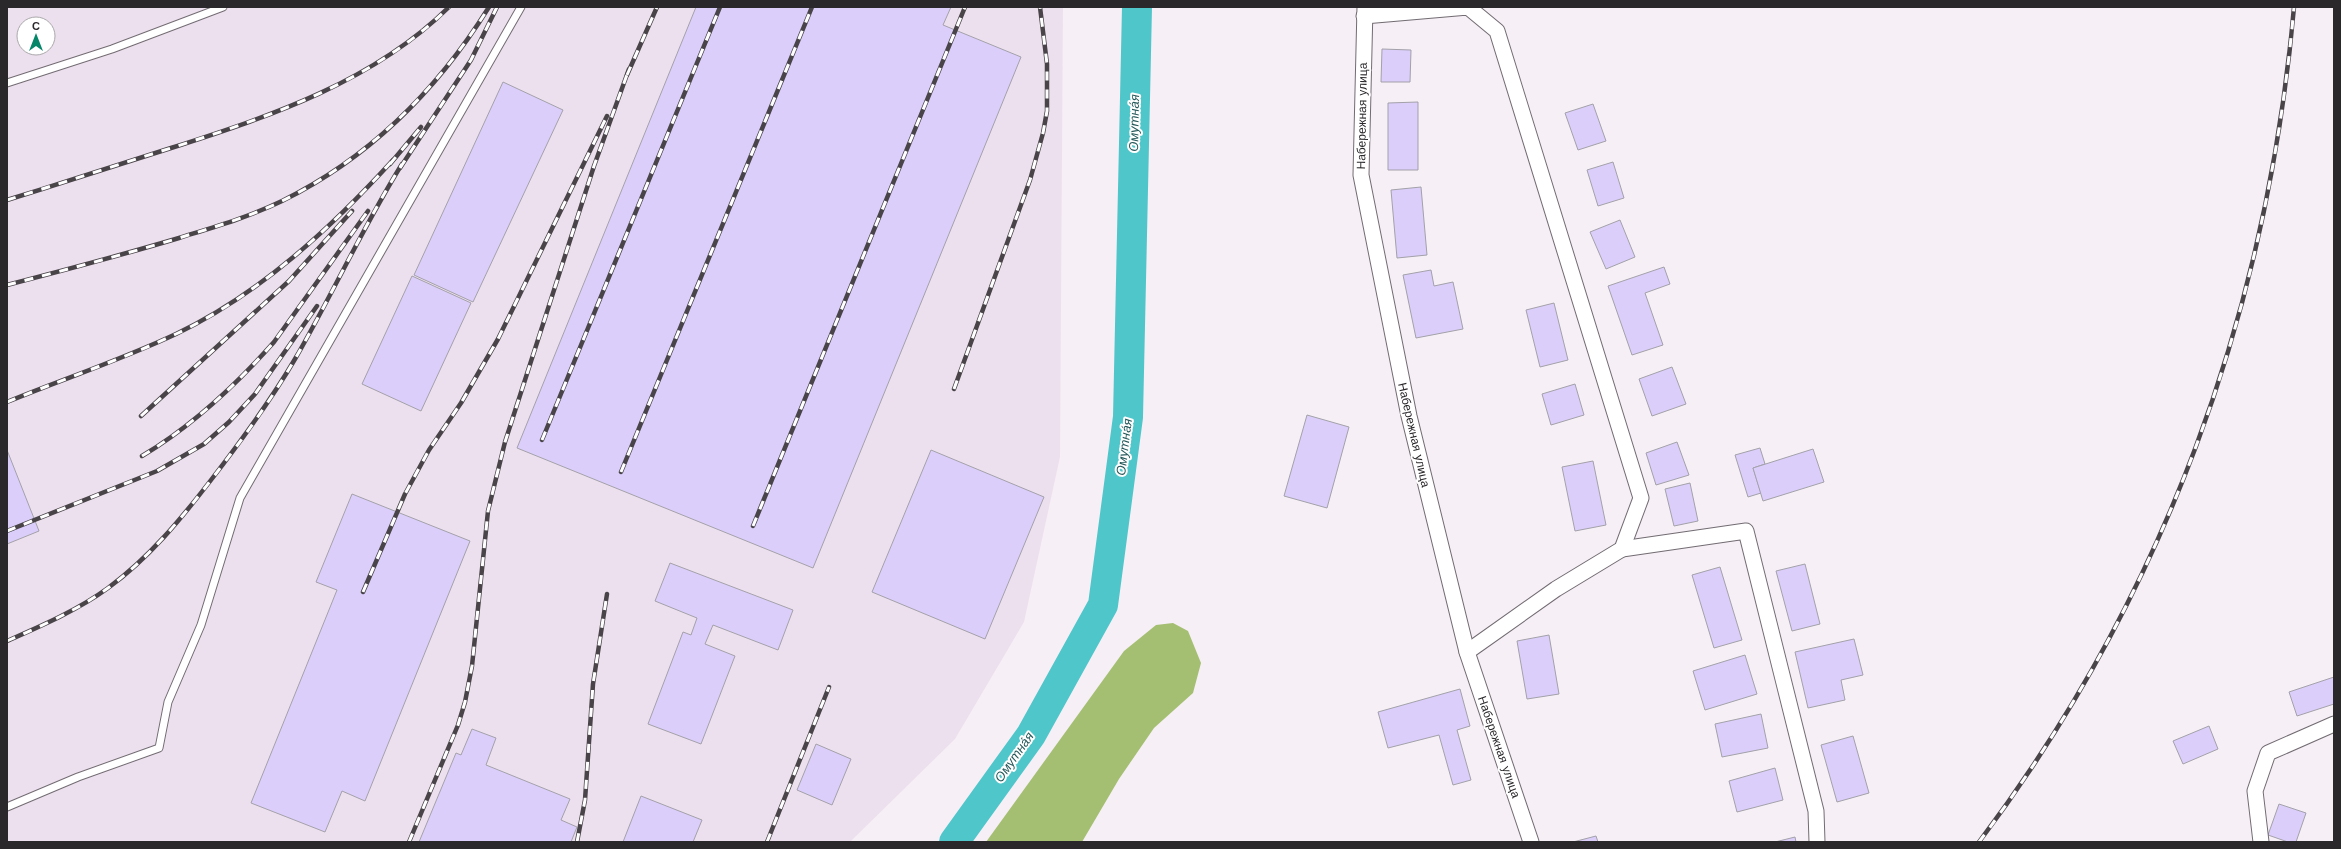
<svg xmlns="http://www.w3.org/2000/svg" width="2341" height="849" font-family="'Work Sans',sans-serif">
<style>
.built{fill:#ede0ee;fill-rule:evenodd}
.forest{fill:#a5bf72}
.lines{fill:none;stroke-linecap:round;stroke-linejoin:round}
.river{stroke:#4ec6ca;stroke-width:30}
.building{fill:#dbcefb;stroke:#a3a1a9}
.lane-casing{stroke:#726c72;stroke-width:9}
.street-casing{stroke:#726c72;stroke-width:17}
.lane{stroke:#fff;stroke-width:7}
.street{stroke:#fff;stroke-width:15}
.rail-casing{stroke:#484448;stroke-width:4.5}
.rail{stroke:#fff;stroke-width:3;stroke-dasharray:9;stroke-linecap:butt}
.labels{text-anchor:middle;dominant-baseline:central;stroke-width:4;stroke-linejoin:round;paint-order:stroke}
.street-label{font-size:12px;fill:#2b282b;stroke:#fff}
.water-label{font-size:13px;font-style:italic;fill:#25585a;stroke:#fff}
</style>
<rect width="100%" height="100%" fill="#f6eff6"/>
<path class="built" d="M7 7H1063L1060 457 1024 622 955 739 850 842H7ZM24 24H48V48H24Z"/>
<polygon class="forest" points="1173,623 1188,631 1201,663 1193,693 1154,728 1119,779 1082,842 986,842 1124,651 1156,625"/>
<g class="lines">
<polyline class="river" points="954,842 1031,735 1103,605 1128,417 1137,7"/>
</g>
<g class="building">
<polygon points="696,7 951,7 943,25 1021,57 813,568 517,448"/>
<polygon points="1382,49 1411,50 1410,82 1381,82"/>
<polygon points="503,82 563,110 473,302 414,275"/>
<polygon points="1418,102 1418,170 1388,170 1388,103"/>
<polygon points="1593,104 1606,141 1578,150 1565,113"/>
<polygon points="1613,162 1624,198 1598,206 1587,170"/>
<polygon points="1421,187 1427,255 1397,258 1391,190"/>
<polygon points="1620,220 1635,257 1606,269 1590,232"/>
<polygon points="1664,267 1670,284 1645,293 1663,345 1632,355 1608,286"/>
<polygon points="1431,270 1434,286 1453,282 1463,329 1416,338 1403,275"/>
<polygon points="412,276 471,303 421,411 362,384"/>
<polygon points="1554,303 1568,360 1540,367 1526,310"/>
<polygon points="1672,367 1686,404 1652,416 1639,379"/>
<polygon points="1575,384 1584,415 1551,425 1542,394"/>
<polygon points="1307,415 1349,427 1327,508 1284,496"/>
<polygon points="1677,442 1689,475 1656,485 1646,453"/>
<polygon points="1760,448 1765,464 1753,468 1761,493 1748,497 1735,455"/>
<polygon points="1813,449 1824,482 1763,501 1753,468"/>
<polygon points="7,450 39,531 7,544"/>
<polygon points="931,450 1044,497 985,639 872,592"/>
<polygon points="1593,461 1606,525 1575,531 1562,467"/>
<polygon points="1690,483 1698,521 1674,526 1665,489"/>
<polygon points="352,494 470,541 365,801 342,791 325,832 251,803 337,590 316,582"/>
<polygon points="670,563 793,610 778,650 713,625 705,644 735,656 701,744 648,724 683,632 691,635 697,618 655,601"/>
<polygon points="1805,564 1820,624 1792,631 1776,571"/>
<polygon points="1720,567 1742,640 1714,648 1692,575"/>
<polygon points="1549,635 1559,694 1527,699 1517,641"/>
<polygon points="1854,639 1863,675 1841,680 1845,700 1808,708 1795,652"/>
<polygon points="1745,655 1757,694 1705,710 1693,671"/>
<polygon points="2334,677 2334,704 2297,716 2289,692"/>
<polygon points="1460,689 1470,726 1457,730 1471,780 1453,785 1439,735 1388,748 1378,712"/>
<polygon points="1761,714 1768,748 1722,757 1715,724"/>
<polygon points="2209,726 2218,749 2183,764 2173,741"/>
<polygon points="472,729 496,738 486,765 570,799 561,820 577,827 571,842 419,842 456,753 461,755"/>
<polygon points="1853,736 1869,793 1837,802 1821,745"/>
<polygon points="816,744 851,759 832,805 797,790"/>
<polygon points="1775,768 1783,800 1737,812 1729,781"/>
<polygon points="641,796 702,820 693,842 623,842"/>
<polygon points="2279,804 2306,813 2296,842 2288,842 2268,835"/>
<polygon points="1596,836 1598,842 1573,842"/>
<polygon points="1795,837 1796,842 1775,842"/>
</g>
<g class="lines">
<g class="lane-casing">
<g id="lane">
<polyline points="7,83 112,49 223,7"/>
<polyline points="7,807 78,777 159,748 168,702 201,625 240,498 521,7"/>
</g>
</g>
<g class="street-casing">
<g id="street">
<polyline points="1365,7 1361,175 1409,416 1467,652 1531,842"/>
<polyline points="1364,16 1468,7 1497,31 1641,498 1622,549 1556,589 1467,652"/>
<polyline points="1622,549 1746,531 1816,811 1817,842"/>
<polyline points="2261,842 2255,791 2268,753 2334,724"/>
</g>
</g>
<use href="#lane" class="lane"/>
<use href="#street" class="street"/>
<g class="rail-casing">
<g id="rail">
<polyline points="627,75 657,7"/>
<polyline points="390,164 421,127"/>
<polyline points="400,168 471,60 497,7"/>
<path d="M7 200C62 183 117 165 171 148 271 116 373 82 449 7"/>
<path d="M7 285C65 270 122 255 179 238 214 227 249 217 282 201 369 158 438 89 489 7"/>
<polyline points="954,389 1030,180 1043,133 1047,111 1047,64 1040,7"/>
<path d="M7 402C63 379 121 360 176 334 260 294 331 228 393 160"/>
<polyline points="141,416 289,281 352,211"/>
<polyline points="542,440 720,7"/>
<path d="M142 456C192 426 235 386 274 342L368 211"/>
<polyline points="621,472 812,7"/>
<polyline points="753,526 965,7"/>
<polyline points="7,531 157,471 204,444 229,422 255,394 317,306"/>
<polyline points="363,592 405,494 429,450 461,403 498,339 607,116"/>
<path d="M7 641C41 626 78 610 108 588 149 558 181 519 211 480 241 441 270 402 295 359 332 295 363 227 402 164"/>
<polyline points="409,842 458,725 465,702 472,666 488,511 505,442 594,166 629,69"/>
<polyline points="577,842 585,800 593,684 607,594"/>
<polyline points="767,842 829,687"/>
<path d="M1979 842C2164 596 2267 313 2294 7"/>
</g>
</g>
<use href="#rail" class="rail"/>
</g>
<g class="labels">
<g class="street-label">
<text transform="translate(1362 116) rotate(-89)">Набережная улица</text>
<text transform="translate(1414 435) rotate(77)">Набережная улица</text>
<text transform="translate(1499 747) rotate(71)">Набережная улица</text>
</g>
<g class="water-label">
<text transform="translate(1134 123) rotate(-89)">Омутна́я</text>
<text transform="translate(1124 447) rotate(-83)">Омутна́я</text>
<text transform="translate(1014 757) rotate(-55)">Омутна́я</text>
</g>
</g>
<rect width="2341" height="849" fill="none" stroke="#2b282b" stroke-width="16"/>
<g transform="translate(36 36)"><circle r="19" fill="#ffffff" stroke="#aaa9aa"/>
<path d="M0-3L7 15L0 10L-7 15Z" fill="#068669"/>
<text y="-6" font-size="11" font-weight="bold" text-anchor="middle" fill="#2b282b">С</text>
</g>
</svg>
